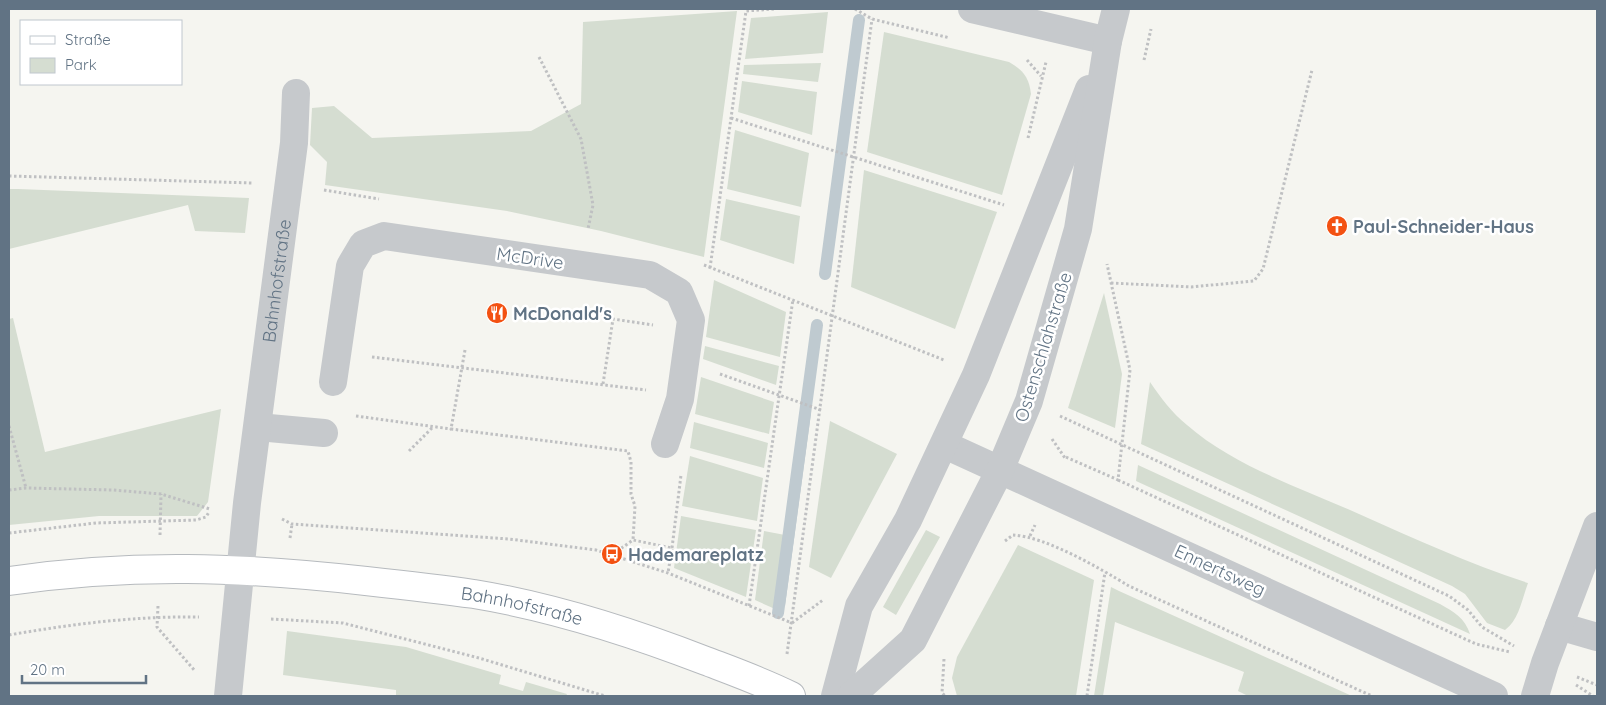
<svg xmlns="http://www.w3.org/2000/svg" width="1606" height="705" font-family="Quicksand,sans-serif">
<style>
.green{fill:#d5ddd1}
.water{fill:#bfcad0}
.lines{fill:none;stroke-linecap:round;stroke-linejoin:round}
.stream{stroke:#bfcad0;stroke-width:12}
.major-casing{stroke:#b6babe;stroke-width:30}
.path{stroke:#bfc0c2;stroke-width:3;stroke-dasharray:2.5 2.5;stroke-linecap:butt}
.minor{stroke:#c6c9cc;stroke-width:28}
.major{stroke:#fff;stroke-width:28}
.labels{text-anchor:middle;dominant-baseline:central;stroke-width:5;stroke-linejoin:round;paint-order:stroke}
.poi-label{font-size:18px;font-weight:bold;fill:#617384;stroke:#fff;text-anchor:start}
.street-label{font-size:18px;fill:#617384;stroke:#fff}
</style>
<rect width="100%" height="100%" fill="#f5f5f0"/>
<g class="green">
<polygon points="737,11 704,257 601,231 507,211 325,185 327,162 310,145 312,108 334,106 372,138 531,131 581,104 583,22"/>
<polygon points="828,12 823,53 745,59 751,18"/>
<path d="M884 32 1009 62C1023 70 1029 77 1031 94L1002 195 867 152Z"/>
<polygon points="821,63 818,82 743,74 744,65"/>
<polygon points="742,81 817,92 812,135 738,112"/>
<polygon points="735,130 809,153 801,207 727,189"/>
<polygon points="864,170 997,212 955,329 851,287"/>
<polygon points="9,189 18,189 249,198 245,233 195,231 188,205 9,249"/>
<polygon points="726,199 800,216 794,264 720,240"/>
<polygon points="714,280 786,312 780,357 706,337"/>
<polygon points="1104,293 1122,374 1115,428 1068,408"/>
<polygon points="13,318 45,452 221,409 208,502 197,516 99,516 9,525 9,319"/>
<polygon points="705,346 779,366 776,385 703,359"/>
<polygon points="701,377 774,402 769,434 695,414"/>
<path d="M1150 382C1161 398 1172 413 1187 425 1235 467 1302 488 1359 514 1415 539 1470 564 1528 583 1522 599 1519 620 1505 630L1487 623 1465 594 1452 586 1141 444Z"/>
<polygon points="830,421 897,454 831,578 809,567"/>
<polygon points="694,422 768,443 764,468 690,448"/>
<polygon points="690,456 763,478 757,521 682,506"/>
<path d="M1138 465 1440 604C1454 612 1465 618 1470 634L1136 481Z"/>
<polygon points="681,516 756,530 746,597 674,568"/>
<polygon points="926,530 940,537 896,615 883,607"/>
<polygon points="764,531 785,535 775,609 755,600"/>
<polygon points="1018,545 1094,580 1076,696 957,696 952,678 957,657"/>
<polygon points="1111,587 1119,591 1352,696 1248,696 1238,691 1244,672 1115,622 1103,696 1094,696"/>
<polygon points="287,631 406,647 501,675 499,684 523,691 526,682 567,694 566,696 396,696 396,690 283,675"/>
</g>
<g class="water">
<polygon points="858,28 863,30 847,149 842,146"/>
<polygon points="840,161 845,163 830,277 825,274"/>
<polygon points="806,410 811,413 785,606 780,604"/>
</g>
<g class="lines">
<g class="stream">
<polyline points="825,274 859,20"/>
<polyline points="778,613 817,325"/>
</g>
<g class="major-casing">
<g id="major">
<path id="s2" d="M9 581C132 563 242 567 366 581 402 585 438 589 474 594 553 607 631 632 706 661 735 672 763 682 791 696"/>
</g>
</g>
<g class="path">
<polyline points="855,9 872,19 950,38"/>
<polyline points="539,57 581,139 593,205 588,229"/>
<polyline points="1027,60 1041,76"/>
<polyline points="1144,60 1151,29"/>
<polyline points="731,118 1004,205"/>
<polyline points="1028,138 1046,62"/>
<polyline points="9,176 253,183"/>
<polyline points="324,190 379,199"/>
<polyline points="704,265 944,360"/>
<polyline points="710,268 746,11 774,9"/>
<polyline points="1111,283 1191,287 1254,281 1263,269 1312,70"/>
<polyline points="465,350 451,429 628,451 631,462 631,494 635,506 633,540"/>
<polyline points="372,357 646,390"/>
<polyline points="720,374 821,410"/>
<polyline points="603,384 613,319 653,325"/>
<polyline points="356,416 451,429"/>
<polyline points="1060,416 1449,596 1468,610 1482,627 1514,646"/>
<polyline points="9,426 26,488"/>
<polyline points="1052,439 1065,458"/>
<polyline points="409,451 433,427"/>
<polyline points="1066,457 1118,480 1130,370 1107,264"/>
<polyline points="1118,480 1476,644 1510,652"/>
<polyline points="9,490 26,488 113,490 161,494 210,509"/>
<polyline points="282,519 292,524 509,539 596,550 668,573 792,623"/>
<polyline points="9,533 96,523 196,520 206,517 209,512"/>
<polyline points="160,535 161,494"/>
<polyline points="1030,536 1035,525"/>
<polyline points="290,538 292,524"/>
<path d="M1005 541 1013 535C1047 537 1099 568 1129 586L1372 696"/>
<polyline points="672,548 681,475"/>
<polyline points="613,554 633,540 672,548 668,573"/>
<polyline points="158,606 157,627 195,671"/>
<polyline points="749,606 793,299"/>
<polyline points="271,619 343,623 479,658 605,696"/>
<polyline points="792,623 823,600"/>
<path d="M9 635C72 624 135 616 199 617"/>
<polyline points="787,654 872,19"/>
<polyline points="944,659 942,693 945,696"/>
<polyline points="1577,677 1597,685"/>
<polyline points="1576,685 1593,696"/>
<polyline points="1087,696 1105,572"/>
</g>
<g class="minor">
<polyline points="972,9 1108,41"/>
<polyline points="333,382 350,266 363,244 384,236 650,275 679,292 691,320 680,399 665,444"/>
<polyline points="258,427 324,433"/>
<polyline points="945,445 1494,696"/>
<polyline points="1559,626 1597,637"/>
<path id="s1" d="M228 696 247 503 294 143 296 93"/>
<polyline points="835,696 859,606 908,520 976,375 1089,89"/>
<polyline points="851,696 913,640 1000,470 1029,401 1078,229 1108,41 1116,9"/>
<polyline points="1535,696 1545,663 1597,526"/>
</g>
<use href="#major" class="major"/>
</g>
<defs>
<g id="church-disc" transform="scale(1.125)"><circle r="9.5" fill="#f35112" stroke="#fff"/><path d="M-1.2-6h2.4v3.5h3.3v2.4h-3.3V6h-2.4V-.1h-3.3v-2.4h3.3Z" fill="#fff"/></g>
<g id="restaurant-disc" transform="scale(1.125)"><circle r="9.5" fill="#f35112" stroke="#fff"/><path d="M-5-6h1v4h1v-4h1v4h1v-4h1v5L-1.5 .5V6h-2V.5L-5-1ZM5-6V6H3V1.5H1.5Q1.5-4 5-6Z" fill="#fff"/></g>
<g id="bus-disc" transform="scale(1.125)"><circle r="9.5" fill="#f35112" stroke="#fff"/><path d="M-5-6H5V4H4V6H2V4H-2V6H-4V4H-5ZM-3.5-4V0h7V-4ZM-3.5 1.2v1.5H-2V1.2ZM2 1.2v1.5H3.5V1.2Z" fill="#fff"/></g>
</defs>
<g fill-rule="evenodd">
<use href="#church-disc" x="1337" y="226"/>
<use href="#restaurant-disc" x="497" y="313"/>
<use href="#bus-disc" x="612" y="554"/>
</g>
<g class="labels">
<g class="poi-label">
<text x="1353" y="226">Paul-Schneider-Haus</text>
<text x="513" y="313">McDonald's</text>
<text x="628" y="554">Hademareplatz</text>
</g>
<g class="street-label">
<text transform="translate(530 258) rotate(8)">McDrive</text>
<text stroke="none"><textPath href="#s1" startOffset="418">Bahnhofstraße</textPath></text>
<text transform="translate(1043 347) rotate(-73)">Ostenschlahstraße</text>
<text transform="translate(1220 570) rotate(25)">Ennertsweg</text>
<text stroke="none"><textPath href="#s2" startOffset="516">Bahnhofstraße</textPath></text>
</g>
</g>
<rect width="1606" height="705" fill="none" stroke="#617384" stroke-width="20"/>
<rect x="20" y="20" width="162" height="65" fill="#ffffff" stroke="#c0c7ce"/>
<rect x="30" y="36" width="25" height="8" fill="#ffffff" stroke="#c0c7ce"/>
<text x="65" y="45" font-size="15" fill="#617384">Straße</text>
<rect x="30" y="58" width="25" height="15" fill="#d5ddd1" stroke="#c0c7ce"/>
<text x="65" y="70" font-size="15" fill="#617384">Park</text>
<path d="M22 675v8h124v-8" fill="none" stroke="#617384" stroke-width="2.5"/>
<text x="30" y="675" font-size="15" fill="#617384" stroke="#ffffff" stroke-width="4" paint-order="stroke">20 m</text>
</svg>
